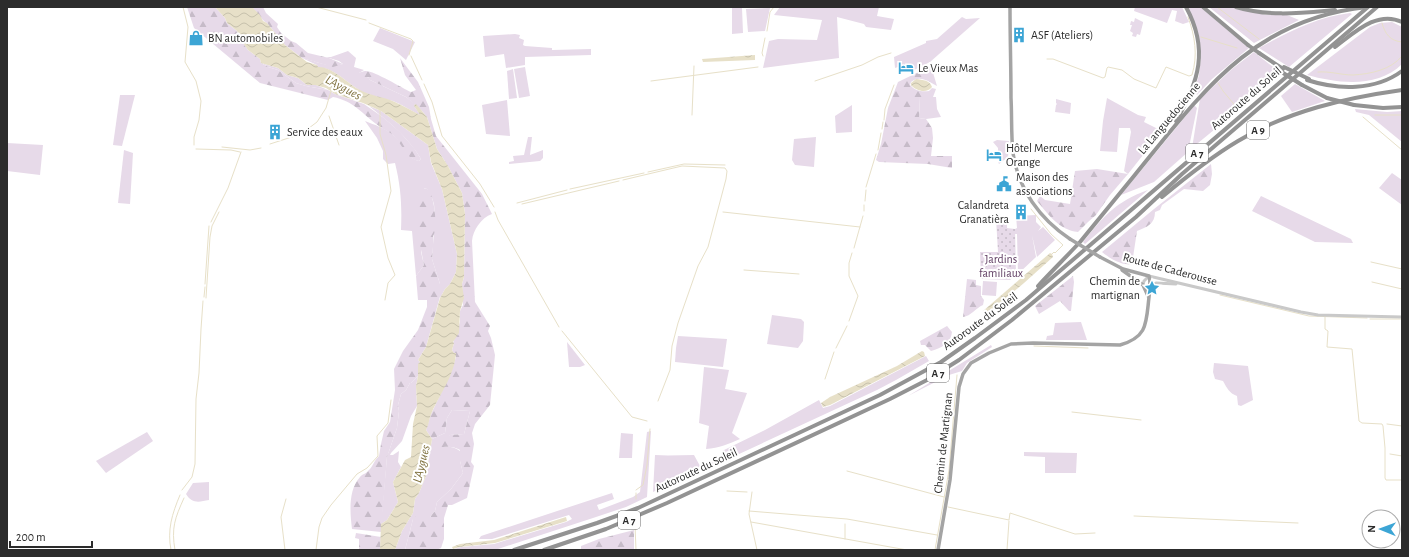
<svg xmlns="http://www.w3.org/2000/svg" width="1409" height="557" font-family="'Alegreya Sans',sans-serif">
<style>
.grass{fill:#e7dae9}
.forest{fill:url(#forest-firs)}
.park{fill:url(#park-dots)}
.water{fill:url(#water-waves)}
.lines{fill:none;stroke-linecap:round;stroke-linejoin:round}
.stream{stroke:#e7e0c8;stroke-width:1}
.minor{stroke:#c9c9c9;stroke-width:3}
.major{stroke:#a4a4a4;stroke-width:3.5}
.highway{stroke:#939393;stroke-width:4}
.major-bridge{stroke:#a4a4a4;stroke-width:3.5}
.highway-bridge{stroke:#939393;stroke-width:4}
.labels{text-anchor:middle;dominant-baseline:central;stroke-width:4;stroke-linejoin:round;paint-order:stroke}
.shield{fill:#fff;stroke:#6b6b6b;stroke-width:1}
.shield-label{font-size:11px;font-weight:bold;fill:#2c2c2c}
.poi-label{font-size:12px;fill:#2c2c2c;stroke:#fff;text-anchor:start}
.street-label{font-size:12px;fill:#2c2c2c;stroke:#fff}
.park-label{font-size:12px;fill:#603e63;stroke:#fff}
.water-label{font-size:13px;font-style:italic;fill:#807240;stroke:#fff}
</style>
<defs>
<pattern id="forest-firs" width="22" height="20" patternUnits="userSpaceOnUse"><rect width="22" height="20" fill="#e7dae9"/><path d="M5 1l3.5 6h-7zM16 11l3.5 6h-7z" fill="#c6bbc8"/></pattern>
<pattern id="park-dots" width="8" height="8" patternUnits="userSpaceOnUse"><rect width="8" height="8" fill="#e7dae9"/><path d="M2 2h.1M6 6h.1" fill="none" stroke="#c6bbc8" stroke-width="1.8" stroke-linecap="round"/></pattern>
<pattern id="water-waves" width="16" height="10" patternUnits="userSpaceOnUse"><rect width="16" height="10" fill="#e7e0c8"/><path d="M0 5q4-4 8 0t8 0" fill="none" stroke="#c6c0ac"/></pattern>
</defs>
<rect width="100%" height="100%" fill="#fff"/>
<g class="grass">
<polygon points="721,7 742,8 743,33 732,34 732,8"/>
<polygon points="780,7 879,7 877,16 894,19 891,30 866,27 864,24 837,17 839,58 763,68 769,41 778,39 817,40 822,20 774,15"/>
<polygon points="1135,7 1182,7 1189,22 1183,24 1175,21 1177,11 1172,10 1167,23 1134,11"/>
<polygon points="1187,7 1200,7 1249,48 1212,79 1197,95 1194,91 1199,75 1201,55"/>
<polygon points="1209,7 1232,7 1266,15 1287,15 1299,20 1254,43"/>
<polygon points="770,8 765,31 748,32 746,9"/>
<path d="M1350 13 1352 14 1289 67 1259 48C1288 32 1317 17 1350 13Z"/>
<polygon points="962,17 966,19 980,18 930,62 914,70 907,64 895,68 894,57 926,43 926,41 937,39"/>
<polygon points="1135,18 1143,22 1143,23 1140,35 1137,34 1136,37 1132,36 1133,33 1130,31 1132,25 1130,25 1131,21 1134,22"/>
<path d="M1392 22 1402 27V64C1377 89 1337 83 1307 75L1370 27 1380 23Z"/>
<polygon points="380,28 415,42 406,60 393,49 373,41"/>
<polygon points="515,34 520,35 519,38 524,40 523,45 525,46 552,48 552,50 591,49 591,55 525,57 525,65 506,68 504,54 485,57 483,36"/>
<path d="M348 51 356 58 354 67 364 70 359 73 369 78 370 80 406 97 415 104 414 106 421 116C412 111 403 105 393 101 382 98 371 96 361 91 348 84 332 66 318 68L317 65 302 58C315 61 329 68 343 64L339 61 326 57H331Z"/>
<polygon points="1254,52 1282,74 1192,148 1200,99 1232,69"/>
<polygon points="261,63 278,68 287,75 298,78 307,85 316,85 328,90 306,86 296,83 278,70 268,67"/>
<polygon points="525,67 530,96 519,98 514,69"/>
<polygon points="513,69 517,98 509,99 507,71"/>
<polygon points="1295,84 1325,101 1292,112 1281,96"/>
<polygon points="120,95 135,95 122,146 113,145"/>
<polygon points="920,97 936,97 937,109 941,117 926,119 919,118"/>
<polygon points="1107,98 1138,115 1146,117 1144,122 1162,131 1128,174 1124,171 1131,132 1130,128 1119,128 1117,152 1100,151 1103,121"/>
<polygon points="1056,99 1071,103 1070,114 1055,112 1056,105 1057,104 1056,103"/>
<polygon points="507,100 510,136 486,134 482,105"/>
<polygon points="852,105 852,132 836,133 835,116"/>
<path d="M369 106 381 111 428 145 431 163 442 189 457 254 456 272 450 284 445 289 440 298V284L432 259 435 216 434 204 432 198 427 189 424 188 421 252 424 265 416 276 412 231 401 230C402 206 401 187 395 163L388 164 383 159V151L377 138 365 121C375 125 385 128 393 135 404 143 405 158 419 161L421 159C408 137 389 122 369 106Z"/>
<polygon points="1194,106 1195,106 1197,108 1188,152 1154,182 1121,195"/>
<polygon points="1355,109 1387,112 1402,111 1402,142 1369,115 1356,112"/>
<polygon points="528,137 532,137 530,155 543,150 543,158 540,161 509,164 509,162 514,161 513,156 524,155"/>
<polygon points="816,137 814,167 795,165 792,160 794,139"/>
<polygon points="997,140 1009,141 1008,159 1004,160 999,164 998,162 1001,159 1001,153 998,151 998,148 993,142"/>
<polygon points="7,143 43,145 40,175 7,171"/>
<polygon points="124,150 133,153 130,204 118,203"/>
<polygon points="1392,173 1402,180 1402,205 1379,188"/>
<path d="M1148 190 1085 244 1083 242C1104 216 1115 202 1148 190Z"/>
<polygon points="1261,196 1351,239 1353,243 1315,242 1252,211"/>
<polygon points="1036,215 1036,222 1041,227 1038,231 1043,227 1055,240 1037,257 1032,235 1036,257 1018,274 1017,234 1015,234 1015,229 1017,228 1016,216"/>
<polygon points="983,281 997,282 996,296 982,295"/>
<polygon points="772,315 801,319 804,322 803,341 798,348 767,344"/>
<polygon points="1081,322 1087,340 1046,340 1047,336 1053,335 1055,323"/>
<polygon points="678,336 727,339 723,367 675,362 676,348"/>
<polygon points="567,342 585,365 580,367 569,367"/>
<polygon points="991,345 992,347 967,363 962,371 949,375 908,396"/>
<path d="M926 356 929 361 896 380 877 390 698 473 679 480 653 492 655 455C668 456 681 455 694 455L700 466 721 457 722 451 765 430 819 400 823 408 830 406Z"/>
<path d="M1214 363 1248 366 1253 400 1241 406 1238 405 1237 396C1229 393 1227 388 1223 381L1215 379 1213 372Z"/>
<path d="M704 367 729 370 725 389 747 393 732 433 740 439C729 444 719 448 706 449L709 426 699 423Z"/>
<polygon points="418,376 416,386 417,406 411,416 402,441 391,453 390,455 393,455 399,451 398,462 401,467 393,482 398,502 387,520 381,524 387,457 397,428 399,411 398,405 401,394 406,390 410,383 411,383"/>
<path d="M452 410 470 411 464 434 450 435 438 447C447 446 453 446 460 451V461L463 473 451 489 437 502 435 511 430 517 413 519 405 550H395L402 531 413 513 415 499 419 493 426 476 432 439 445 433 447 418Z"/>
<polygon points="651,431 647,497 626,507 593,518 495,550 451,550 461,547 494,544 566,522 572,519 569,515 492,539 479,539 481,536 612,493 614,499 597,505 599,510 633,497 640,492 647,432"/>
<polygon points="147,432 153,441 106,473 96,461"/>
<polygon points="621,433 633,434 632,458 619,458"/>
<polygon points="1024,452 1077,453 1076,473 1045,473 1045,457 1024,456"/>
<path d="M209 482V500C199 502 192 504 186 494L193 483Z"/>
</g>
<g class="forest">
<path d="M187 7H215L225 18 227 23 237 31 241 40 248 50 260 59 261 63 268 67 278 70 296 83 306 86 328 90 335 94 364 104 384 118 400 132 414 148 421 159 419 161C406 159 403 145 394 136 390 132 384 130 379 126 362 114 354 101 333 97L328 100 260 83 194 28Z"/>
<path d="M251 7H263L266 13 278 24 277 27 281 33 291 41 296 43 308 53 329 58 343 64 333 67 302 58 285 45 267 23C261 20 258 12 251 7Z"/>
<path d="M400 58 418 82 429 107 431 119 436 136 482 194 492 214C481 218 473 230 472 241L475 302 490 326 488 331 491 338 495 355 490 405 475 424 472 433 474 444 471 462 474 466 467 498 452 505H448L444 518V539L441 548 436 550H405L413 519 417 515 422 517H430L435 511 437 502 451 489 463 473 460 461V450C453 446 447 446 438 448L433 441 450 435 464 434 470 411 452 410 447 418 445 433 432 439 426 430 431 414 450 375 456 357 452 350 454 343H453L460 322V311L463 305 462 284 464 277 465 214 462 193 448 166 437 149 427 117 422 111 406 97 370 80 368 77 365 78 359 76V73C360 72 364 71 365 71 373 70 402 88 411 92L416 90 405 75Z"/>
<path d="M931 66 937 86C928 81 920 75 911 82L910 85C915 91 922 92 929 91L932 88 936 89 933 97H920L919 118 926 119 932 128 933 138 931 156H952V168L928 164 879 162 876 160 881 144 888 108 898 82Z"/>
<path d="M1211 164 1212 174 1210 185 1203 191 1184 189 1162 205 1160 210 1155 212C1155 224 1147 227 1137 231L1132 264C1122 266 1109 258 1102 252L1154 209Z"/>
<path d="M1097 169 1128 174 1110 195 1096 215 1088 222 1078 232C1059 230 1049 215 1037 201L1040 196 1045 200 1070 204 1075 171Z"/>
<path d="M421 188C423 188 425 188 427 189 435 194 438 230 433 236V247L432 259 440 284 441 293 426 347 418 360 420 362 418 364V376L411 383H410L406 390 401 394 398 405 399 411 397 428 387 457 381 532 352 529C350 513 348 490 360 477 362 474 366 474 368 471 373 467 374 460 379 456L381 444 384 431 390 422 395 390 394 369 403 351 418 330 427 307V300H418L416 276 424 265 417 229V193Z"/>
<polygon points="1073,276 1074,282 1071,311 1069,311 1060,301 1039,314 1035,306"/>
<path d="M967 279 976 280V285L981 286V296L984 300 983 305C976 308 971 316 963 317Z"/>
<path d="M947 326 952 332C951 343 942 348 931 351L925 345H921L920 341Z"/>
<polygon points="634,530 634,549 627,550 581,550 581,546 599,539"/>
<polygon points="356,533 381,537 380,550 359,550 359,539 355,538"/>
</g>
<polygon class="park" points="996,218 1007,218 1007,228 1015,229 1016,275 1010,280 981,279 980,252 998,252"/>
<g class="water">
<path d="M215 7 253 8 260 15 263 21 267 23 285 45 307 62 317 65 318 67C332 66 348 84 360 90 371 96 384 97 395 102 404 106 412 111 420 115L414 106 415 104 417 105 427 117 437 149 448 166 462 193 465 214 464 277 462 284 464 298 460 311 459 333 453 342 454 343 452 350 454 353H456C455 374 440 394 432 412 429 418 429 425 426 430L432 439 426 476 419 493 415 499 413 513 402 531 395 550H380L381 524 387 520 398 502 393 482 405 460 411 457 413 424 417 406 416 386 418 376V364L420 362 418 360 426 347 440 298 445 289 450 284 456 272 457 254 442 189 431 162 428 145 381 111 363 103 335 94 326 88 315 85H307L298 78 287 75 278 68 261 63 260 59 248 50 241 40 237 31 227 23 225 18Z"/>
<polygon points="755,55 755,60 703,62 702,59"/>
<path d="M916 79C923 80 930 80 932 87 927 94 916 91 911 85V83Z"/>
<polygon points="1050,253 1052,254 1053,257 1024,283 986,315 983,311"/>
<polygon points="922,351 924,352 925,356 830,405 823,407 821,403 830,397 897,366"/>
<polygon points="566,517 567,521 495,543 460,547 453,549 452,547 460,544 494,540"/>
</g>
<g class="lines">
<g class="stream">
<polyline points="183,7 188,27 185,62 196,81 201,101 199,120 194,137 194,145"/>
<polyline points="316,7 366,20"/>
<polyline points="1217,7 1259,39"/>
<polyline points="369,23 411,39 413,41 409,55"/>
<path d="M1382 23C1385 34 1390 41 1402 42"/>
<polyline points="767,31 770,12 774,7"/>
<polyline points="1201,37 1237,48"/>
<polyline points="411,56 422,80"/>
<polyline points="763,56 762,53 765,38"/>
<path d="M1047 59H1053L1103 78 1105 77 1107 68 1108 67 1122 70 1134 79 1156 88 1166 67 1189 76 1192 75C1198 55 1195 36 1188 17"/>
<path d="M1318 72C1330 71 1341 75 1353 75 1370 74 1391 70 1402 56"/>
<polyline points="651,81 758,67"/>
<polyline points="815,81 862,65 878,57 891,53"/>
<polyline points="1218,83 1223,91 1238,109"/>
<polyline points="424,84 432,102 442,136 480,184 494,207"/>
<polyline points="380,110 380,134 386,155 391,191 381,227 388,258 395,275 388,283 385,300"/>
<polyline points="692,115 694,66"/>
<polyline points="1375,115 1402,115"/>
<polyline points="329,116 339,145"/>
<polyline points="1363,117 1402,150"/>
<polyline points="884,120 885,109 894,85"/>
<polyline points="882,129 883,122"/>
<polyline points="270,144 301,134 317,122 326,108 331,91"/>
<polyline points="222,147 250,150 261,148"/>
<polyline points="196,149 231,150 240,152"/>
<polyline points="878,150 881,133"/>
<polyline points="648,172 684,164 725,165"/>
<polyline points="623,180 682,166 725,168 727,171 726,179 708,247 698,266 678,323 672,346 670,370 658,401"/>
<polyline points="866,187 876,154"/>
<polyline points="570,189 644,173"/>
<polyline points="865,201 866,190"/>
<polyline points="517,203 567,190"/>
<polyline points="522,204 619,181"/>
<polyline points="1031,209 1051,234 1063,245 1055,253 1054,252 1052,254"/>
<polyline points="864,211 864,205"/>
<polyline points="495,212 498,220 559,327"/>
<polyline points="723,212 860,227"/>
<polyline points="211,222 228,188 241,152"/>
<polyline points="854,248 863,216"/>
<polyline points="1371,262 1402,269"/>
<polyline points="744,270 799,274"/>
<polyline points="1372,282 1402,289"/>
<polyline points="205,284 209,226"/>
<polyline points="1220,295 1309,316 1367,318"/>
<polyline points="204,297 205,287"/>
<polyline points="206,298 210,237 212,226 219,212"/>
<polyline points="1325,317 1325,329 1328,331 1327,347 1352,349 1359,421 1362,423 1382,424 1383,426 1385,448 1385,478 1386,480 1402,480"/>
<polyline points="1370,319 1402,319"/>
<polyline points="849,321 858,296 849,276 849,263 852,253"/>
<polyline points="562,331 632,417 647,421"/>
<polyline points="1034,346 1088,348"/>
<polyline points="836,348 847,326"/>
<polyline points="825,379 834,352"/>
<polyline points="1072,412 1141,420"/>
<polyline points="1387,424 1402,426"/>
<polyline points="1390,454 1402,456"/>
<polyline points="847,471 944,497"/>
<polyline points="182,490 192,477 195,464 196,399 199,373 201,329 203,301"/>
<polyline points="636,490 643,485 647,465 650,429"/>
<polyline points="727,491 747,492"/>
<polyline points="752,492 749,514 757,550"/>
<polyline points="636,493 636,499"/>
<polyline points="948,507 1009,520 1010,513 1075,534 1095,533"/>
<polyline points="749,511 847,519 937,535"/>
<polyline points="1134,516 1298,523"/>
<polyline points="751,522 907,550"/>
<polyline points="635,525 636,550"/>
<polyline points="845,539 845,524"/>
<path d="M171 550C167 530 172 514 180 495"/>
<path d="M175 550C171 528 175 518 184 498"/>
<polyline points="285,550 281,517 286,499"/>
<polyline points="316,550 319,527 322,518 331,505 357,474 367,468 378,456 377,436 388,423 391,400"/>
<polyline points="935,550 949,470 957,375"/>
<polyline points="1007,550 1009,521"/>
</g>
<g class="minor">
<polyline points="1143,285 1144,281 1149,276 1301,312 1318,315 1402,317"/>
<polyline points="1150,286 1156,283 1176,284"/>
</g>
<g class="major">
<path d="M1010 7C1010 37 1011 68 1011 98 1012 116 1011 135 1013 153 1018 189 1040 219 1070 239"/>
<polyline points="1122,270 1143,285 1148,296"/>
<path d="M938 550 950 480 959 387 963 374 971 363 989 353 1011 344 1033 343 1120 345C1148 337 1146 323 1149 297 1150 290 1151 283 1149 276L1123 269 1100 257"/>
</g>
<g class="highway">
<polyline points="1203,7 1248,45"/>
<path d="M1236 7C1269 17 1301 13 1335 10"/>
<path d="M1335 47C1354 33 1377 10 1402 22"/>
<polyline points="1259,53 1283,69"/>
<path d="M1307 80C1338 90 1375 91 1402 71"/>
<polyline points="1302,85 1327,98"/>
<polyline points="1354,105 1383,108 1402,107"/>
<path d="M1176 121C1199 82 1209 49 1186 7"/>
<path d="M1162 197C1186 177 1211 157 1238 141 1288 111 1345 98 1402 90"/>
<path d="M1038 286C1052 271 1066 257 1080 242 1098 220 1116 198 1134 176 1201 94 1252 19 1367 7"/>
<polyline points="514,550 597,523 638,508 880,395 941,362 975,338 1026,300 1368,7"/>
<polyline points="544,550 606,529 667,503 890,399 927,380 959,360 1012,320 1136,217 1182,174 1377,7"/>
</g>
<polyline class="major-bridge" points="1070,239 1100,257"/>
<g class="highway-bridge">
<polyline points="1248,45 1259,53"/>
<polyline points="1284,67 1309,79"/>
<polyline points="1280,71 1302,85"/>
<polyline points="1327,98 1354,105"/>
</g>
</g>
<defs>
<g id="building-bare" transform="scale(1.2)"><path d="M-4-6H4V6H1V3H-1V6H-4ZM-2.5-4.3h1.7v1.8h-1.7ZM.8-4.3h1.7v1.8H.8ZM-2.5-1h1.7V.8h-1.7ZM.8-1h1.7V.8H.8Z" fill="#3ca5d5" stroke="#fff" stroke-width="2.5" paint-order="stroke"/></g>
<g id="shop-bare" transform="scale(1.2)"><path d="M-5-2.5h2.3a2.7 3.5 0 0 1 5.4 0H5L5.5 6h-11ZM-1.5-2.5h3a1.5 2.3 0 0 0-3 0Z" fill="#3ca5d5" stroke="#fff" stroke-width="2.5" paint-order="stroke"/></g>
<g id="hotel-bare" transform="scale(1.2)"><path d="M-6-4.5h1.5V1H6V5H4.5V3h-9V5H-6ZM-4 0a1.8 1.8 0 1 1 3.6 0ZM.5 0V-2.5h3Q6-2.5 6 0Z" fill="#3ca5d5" stroke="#fff" stroke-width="2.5" paint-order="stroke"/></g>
<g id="civic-bare" transform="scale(1.2)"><path d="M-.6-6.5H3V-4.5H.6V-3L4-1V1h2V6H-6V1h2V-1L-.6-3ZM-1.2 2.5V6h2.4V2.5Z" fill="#3ca5d5" stroke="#fff" stroke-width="2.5" paint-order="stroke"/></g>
<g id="sight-bare" transform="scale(1.2)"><path d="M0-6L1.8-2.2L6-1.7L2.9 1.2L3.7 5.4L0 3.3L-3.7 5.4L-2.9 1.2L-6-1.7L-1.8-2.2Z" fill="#3ca5d5" stroke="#fff" stroke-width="2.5" paint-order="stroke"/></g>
</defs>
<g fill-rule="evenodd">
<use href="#building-bare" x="1019" y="35"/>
<use href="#shop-bare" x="196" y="38"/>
<use href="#hotel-bare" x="906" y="68"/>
<use href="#building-bare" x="275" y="132"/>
<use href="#hotel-bare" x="994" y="155"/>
<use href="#civic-bare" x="1004" y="184"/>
<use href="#building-bare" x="1021" y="212"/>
<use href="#sight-bare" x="1152" y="288"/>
</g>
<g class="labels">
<g class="shield">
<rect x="1247" y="121" width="22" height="18" rx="3"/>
<rect x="1186" y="144" width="22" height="18" rx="3"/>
<rect x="927" y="364" width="22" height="18" rx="3"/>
<rect x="618" y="511" width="22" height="18" rx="3"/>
</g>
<g class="shield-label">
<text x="1258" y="130">A 9</text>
<text x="1197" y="153">A 7</text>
<text x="938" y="373">A 7</text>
<text x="629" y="520">A 7</text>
</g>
<g class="poi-label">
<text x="1031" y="35">ASF (Ateliers)</text>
<text x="208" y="38">BN automobiles</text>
<text x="918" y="68">Le Vieux Mas</text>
<text x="287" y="132">Service des eaux</text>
<text x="1006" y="148">Hôtel Mercure<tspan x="1006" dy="14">Orange</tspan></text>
<text x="1016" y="177">Maison des<tspan x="1016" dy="14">associations</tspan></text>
<text x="1009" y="205" text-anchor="end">Calandreta<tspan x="1009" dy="14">Granatièra</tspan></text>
<text x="1140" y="281" text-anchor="end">Chemin de<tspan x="1140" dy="14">martignan</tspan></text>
</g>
<g class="street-label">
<text transform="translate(1246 98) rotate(-41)">Autoroute du Soleil</text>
<text transform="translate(1169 118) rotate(-50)">La Languedocienne</text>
<text transform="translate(1170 269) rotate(15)">Route de Caderousse</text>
<text transform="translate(980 321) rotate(-36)">Autoroute du Soleil</text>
<text transform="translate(943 443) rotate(-84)">Chemin de Martignan</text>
<text transform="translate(696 470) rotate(-25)">Autoroute du Soleil</text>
</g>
<g class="park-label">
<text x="1001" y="259">Jardins<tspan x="1001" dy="14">familiaux</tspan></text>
</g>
<g class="water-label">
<text transform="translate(343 88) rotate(28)">L'Aygues</text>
<text transform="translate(422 464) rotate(-76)">L'Aygues</text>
</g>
</g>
<rect width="1409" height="557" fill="none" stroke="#2c2c2c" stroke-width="16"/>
<g transform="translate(1381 529) rotate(271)"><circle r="19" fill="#ffffff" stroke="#ababab"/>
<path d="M0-3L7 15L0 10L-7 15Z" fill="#3ca5d5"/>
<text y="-6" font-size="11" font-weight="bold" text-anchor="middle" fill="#2c2c2c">N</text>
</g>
<path d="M10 541v6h82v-6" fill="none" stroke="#2c2c2c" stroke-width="2"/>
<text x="16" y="541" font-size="12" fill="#2c2c2c" stroke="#ffffff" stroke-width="3" paint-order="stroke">200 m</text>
</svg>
